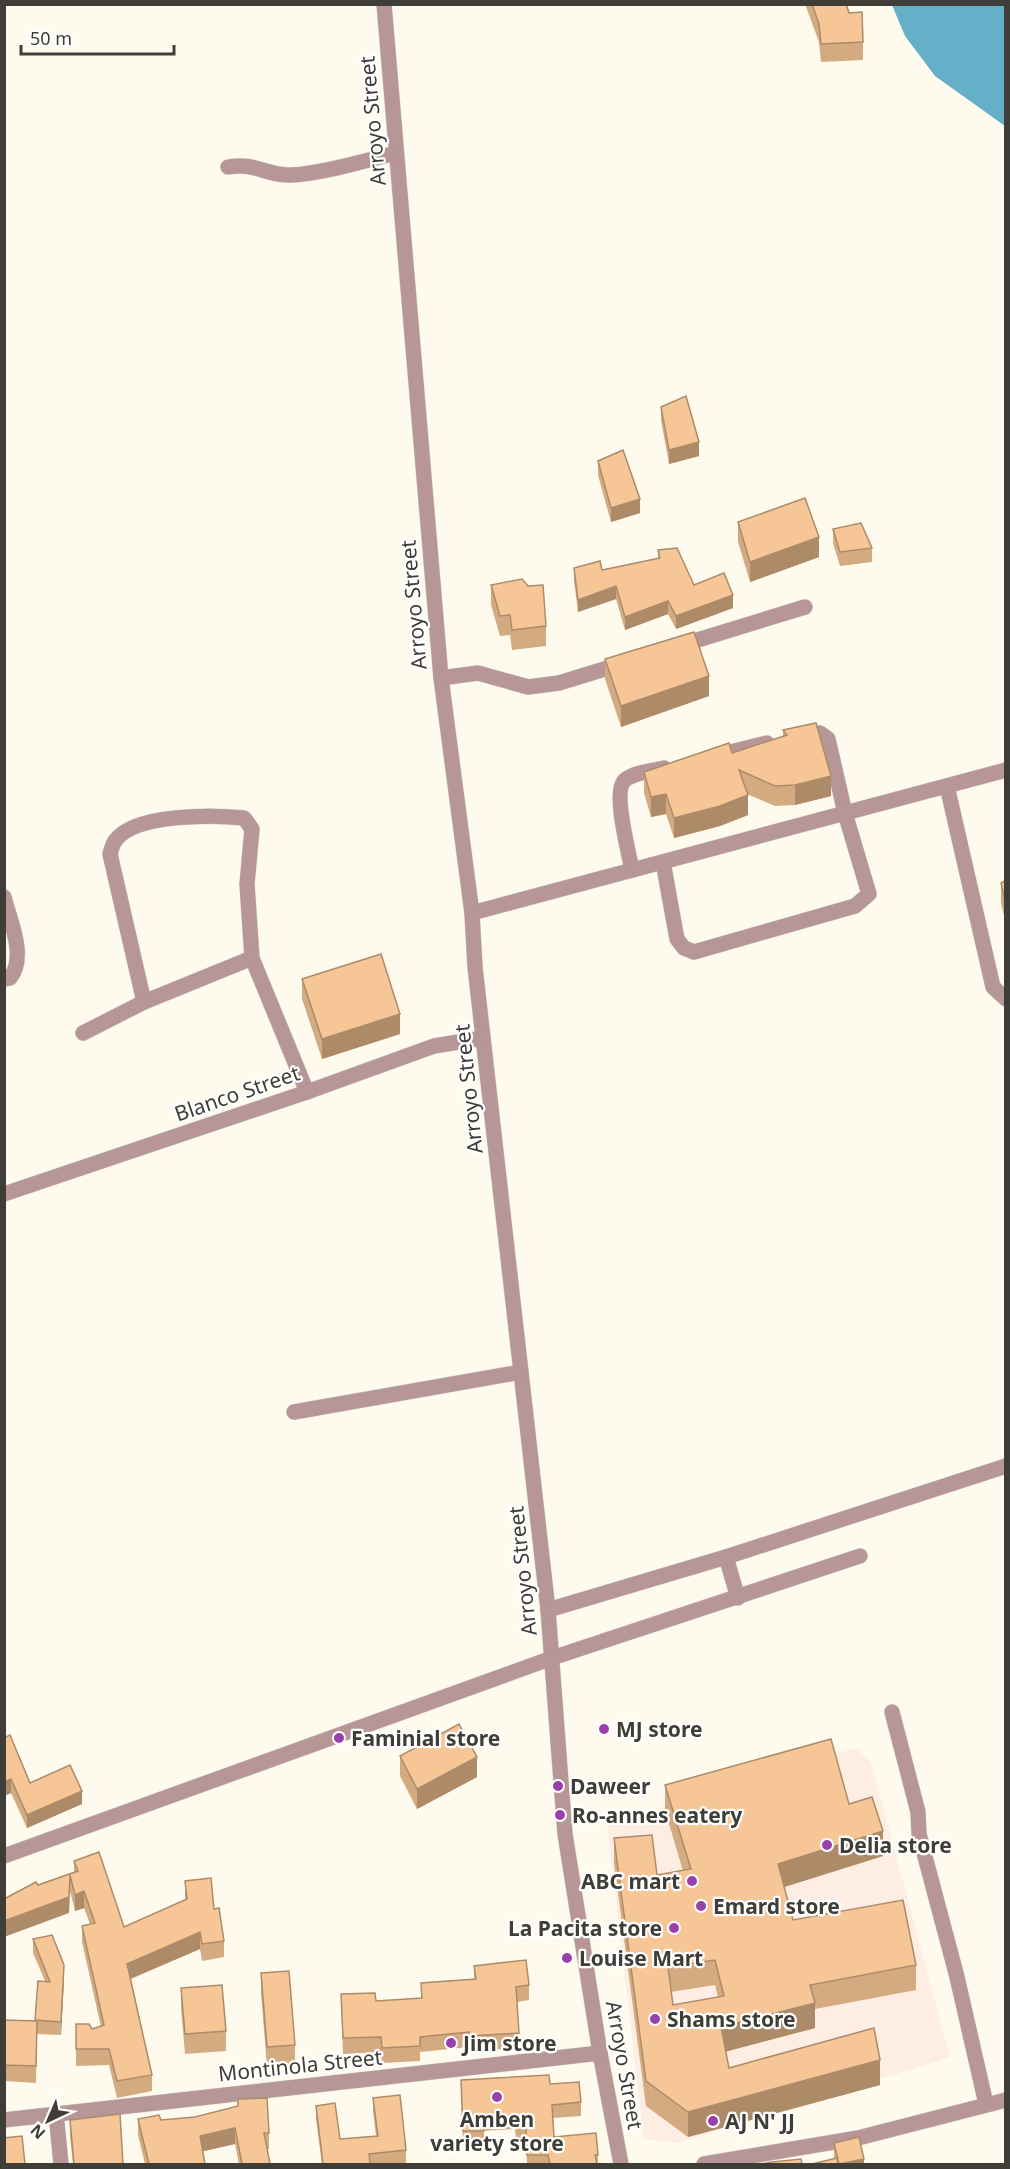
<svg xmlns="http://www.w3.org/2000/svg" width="1010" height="2169" font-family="'Noto Sans',sans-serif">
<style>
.commercial{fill:#feede2}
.water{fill:#63b0c8}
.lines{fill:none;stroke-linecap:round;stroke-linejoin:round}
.minor-casing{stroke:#d8d5c9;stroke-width:16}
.minor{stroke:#b69696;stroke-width:15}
.wall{fill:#d4aa81;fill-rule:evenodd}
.shaded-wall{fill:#ad8b69}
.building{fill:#f7c696;stroke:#ad8b69;stroke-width:1.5;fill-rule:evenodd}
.poi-dot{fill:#9b3faa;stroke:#fff;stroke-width:2}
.labels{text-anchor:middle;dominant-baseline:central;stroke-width:4.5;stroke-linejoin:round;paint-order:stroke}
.street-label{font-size:21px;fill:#3f3d37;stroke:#fff}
.poi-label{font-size:21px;font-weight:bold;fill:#3f3d37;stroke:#fff;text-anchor:start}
</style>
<rect width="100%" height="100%" fill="#fefbee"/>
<polygon class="commercial" points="855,1748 871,1762 950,2057 678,2143 644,2139 607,1825"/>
<polygon class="water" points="892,5 1005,5 1005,126 935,76 905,36"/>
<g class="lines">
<g class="minor-casing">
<g id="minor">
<polyline points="384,4 441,678 472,913 475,967 548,1610 565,1834 600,2053 621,2164"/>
<path d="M228 167C255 162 267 176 291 175 320 174 367 160 396 153"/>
<polyline points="678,646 805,607"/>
<polyline points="441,678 478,673 528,687 559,683 624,663"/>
<polyline points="714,756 767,743"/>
<polyline points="947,786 993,987 1006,999"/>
<polyline points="663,862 677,939 684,948 694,952 855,906 869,894 845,813 828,739 820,733 799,736"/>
<path d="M632 870C629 853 612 791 625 780 635 772 652 771 664 768"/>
<path d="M4 897C10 921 27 957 10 978L4 979"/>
<polyline points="472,913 1006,770"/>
<path d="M144 1002 110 854C111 850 113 844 115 841 134 813 214 815 244 818L252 829 247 884 252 958 307 1092"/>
<polyline points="83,1033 144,1002 252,958"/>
<polyline points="4,1194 307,1092 434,1046 483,1038"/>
<polyline points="294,1412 521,1372"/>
<polyline points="726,1557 738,1598"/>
<polyline points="548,1610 726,1557 1006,1466"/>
<polyline points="892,1712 918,1812 919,1834 957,1977 986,2104"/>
<polyline points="4,1856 552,1658 860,1556"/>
<polyline points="56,2113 61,2164"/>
<polyline points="4,2120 600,2053"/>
<polyline points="704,2164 858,2138 1006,2100"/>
</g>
</g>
<use href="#minor" class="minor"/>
</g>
<g class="wall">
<polygon points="805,4 846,4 863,42 863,60 821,62 819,42"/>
<polygon points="661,407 699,456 669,464 661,420"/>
<polygon points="598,461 640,513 611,522 598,475"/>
<polygon points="738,522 819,557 750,582 738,542"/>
<polygon points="833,529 872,548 872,562 840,566 833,543"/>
<polygon points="658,550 694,585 733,608 676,629 668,614 625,630 616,599 578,612 574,581 574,568 602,570 658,558"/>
<polygon points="491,585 546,626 546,646 512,650 510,635 500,636 491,605"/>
<polygon points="605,659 709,696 621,727 605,679"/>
<polygon points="783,730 831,796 795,805 775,806 747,794 748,815 720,826 674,838 666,814 651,817 644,793 644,772 732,753 783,737"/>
<polygon points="1005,881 1005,920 1001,903 1001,883"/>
<polygon points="302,979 400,1034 322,1059 302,999"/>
<polygon points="4,1738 30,1783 82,1804 27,1828 11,1793 4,1796"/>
<polygon points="400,1756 477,1777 417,1809 400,1776"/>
<path d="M665 1785 849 1804 883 1856 784 1887 793 1920 916 1965V1990L815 2009V2028L726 2051 729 2068 880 2085 688 2137 646 2106 614 1863V1838L657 1875 683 1871 665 1810ZM715 1985 718 1997 673 2005 671 1992Z"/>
<polygon points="74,1861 124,1927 185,1900 185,1881 214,1909 224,1941 224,1957 202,1961 200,1949 131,1979 152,2075 152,2091 117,2098 109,2065 76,2066 76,2024 92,2029 101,2027 82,1942 82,1926 90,1924 84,1908 75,1911 70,1891 69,1913 38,1885 74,1872"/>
<polygon points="33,1939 64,1978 61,2035 37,2034 36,2083 4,2081 4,2020 35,2021 45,1981 33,1953"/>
<polygon points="474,1966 529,1985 529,2000 517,2002 519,2033 519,2048 469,2051 469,2047 420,2052 420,2061 382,2063 381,2052 343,2054 341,1994 376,2001 421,1998 421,1983 474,1979"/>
<polygon points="261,1973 295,2045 295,2065 267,2067 261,1993"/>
<polygon points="181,1988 226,2031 226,2051 185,2054 181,2008"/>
<polygon points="461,2080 550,2084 581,2102 581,2116 553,2118 554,2137 598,2155 598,2164 527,2164 526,2138 516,2139 515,2129 484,2131 484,2144 463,2144"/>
<polygon points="373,2098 406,2150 406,2164 322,2164 316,2119 316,2106 340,2139 376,2136 373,2111"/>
<polygon points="138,2119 161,2120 269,2133 269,2149 267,2149 270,2164 239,2164 235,2144 203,2151 205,2164 145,2164 138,2135"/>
<polygon points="70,2120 123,2164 73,2164 70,2136"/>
<polygon points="834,2143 864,2164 834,2159"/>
</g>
<g class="shaded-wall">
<polygon points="699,442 699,456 669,464 669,450"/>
<polygon points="640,499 640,513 611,522 611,508"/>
<polygon points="819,537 819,557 750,582 750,562"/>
<polygon points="616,586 616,599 578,612 578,600"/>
<polygon points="733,595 733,608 676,629 676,616"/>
<polygon points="668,601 668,614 625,630 625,617"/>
<polygon points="709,676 709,696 621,727 621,706"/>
<polygon points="831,776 831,796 795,805 795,785"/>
<polygon points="666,794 666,814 651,817 651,797"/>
<polygon points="748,795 748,815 720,826 674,838 674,818"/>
<polygon points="400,1014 400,1034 322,1059 322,1039"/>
<polygon points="477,1757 477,1777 417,1809 417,1789"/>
<polygon points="11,1779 11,1793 4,1796 4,1782"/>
<polygon points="82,1791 82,1804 27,1828 27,1815"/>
<polygon points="883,1831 883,1856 778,1889 778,1864"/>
<polygon points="70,1875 69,1913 4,1937 4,1921"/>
<polygon points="84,1891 84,1908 75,1911 75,1895"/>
<polygon points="200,1932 200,1949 127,1980 127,1964"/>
<polygon points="64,1965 64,1978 61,2035 61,2022"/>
<polygon points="815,2003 815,2028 721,2053 721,2027"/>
<polygon points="880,2060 880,2085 688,2137 688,2112"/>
<polygon points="235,2128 235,2144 200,2152 200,2136"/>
<polygon points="864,2159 864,2164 842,2164"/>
</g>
<g class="building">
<polygon points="812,4 846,4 849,13 862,12 863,42 821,44 819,24"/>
<polygon points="686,396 699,442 669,450 661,407"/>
<polygon points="623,450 640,499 611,508 598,461"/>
<polygon points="805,498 819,537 750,562 738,522"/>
<polygon points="861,523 872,548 840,552 833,529"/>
<polygon points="677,548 694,585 724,573 733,595 676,616 668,601 625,617 616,586 578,600 574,568 600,561 602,570 660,558 658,550"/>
<polygon points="522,579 528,586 543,585 546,626 512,630 510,615 500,616 491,585"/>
<polygon points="694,632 709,676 621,706 605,659"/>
<polygon points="816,723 831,776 795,785 775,786 739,770 748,795 720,806 674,818 666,794 651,797 644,772 729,743 732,753 787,735 783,730"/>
<polygon points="1005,881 1005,900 1001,883"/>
<polygon points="381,954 400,1014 322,1039 302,979"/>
<polygon points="459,1724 477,1757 417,1789 400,1756"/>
<polygon points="10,1735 30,1783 70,1765 82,1791 27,1815 11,1779 4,1782 4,1738"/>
<path d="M831 1739 849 1804 872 1797 883 1831 778 1864 793 1920 903 1900 916 1965 810 1985 815 2003 721 2027 729 2068 874 2028 880 2060 688 2112 646 2081 614 1838 652 1835 657 1875 691 1869 665 1785ZM715 1960 724 1996 673 2005 668 1967Z"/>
<polygon points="99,1852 124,1927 187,1899 185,1881 211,1878 214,1909 219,1908 224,1941 202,1944 200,1932 127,1964 152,2075 117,2081 109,2049 76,2049 76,2024 89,2024 92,2029 104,2025 82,1926 95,1923 84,1891 75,1895 70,1875 69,1897 4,1921 4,1899 36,1882 38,1885 78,1871 74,1861"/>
<polygon points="52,1935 64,1965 61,2022 35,2020 38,1981 50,1982 33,1939"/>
<polygon points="526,1960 529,1985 516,1987 519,2033 469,2036 469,2032 420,2037 420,2046 382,2048 381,2037 343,2038 341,1994 375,1993 376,2001 422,1998 421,1983 476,1979 474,1966"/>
<polygon points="289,1971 295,2045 267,2047 261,1973"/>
<polygon points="222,1985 226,2031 185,2034 181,1988"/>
<polygon points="4,2020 37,2021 36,2066 4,2065"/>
<polygon points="549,2075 550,2084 579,2082 581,2102 552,2105 554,2137 596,2133 598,2155 595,2155 597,2164 550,2164 548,2155 527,2155 526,2125 516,2126 515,2116 483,2118 484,2131 463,2131 461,2080"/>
<polygon points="400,2095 406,2150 369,2154 370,2164 323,2164 316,2106 335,2103 340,2139 378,2136 373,2098"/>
<polygon points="267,2098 269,2133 264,2133 270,2164 242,2164 235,2128 200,2136 205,2164 149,2164 138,2119 159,2115 161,2120 195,2117 238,2106 238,2099"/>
<polygon points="120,2114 123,2164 74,2164 70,2120"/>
<polygon points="22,2136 25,2164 4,2164 4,2138"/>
<polygon points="859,2137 864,2159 839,2164 834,2143"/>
<polygon points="837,2158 838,2164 812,2164"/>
<polygon points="801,2159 802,2164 760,2164 772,2162"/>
</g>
<g class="poi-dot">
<circle cx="604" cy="1729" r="6"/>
<circle cx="339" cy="1738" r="6"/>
<circle cx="558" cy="1786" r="6"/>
<circle cx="560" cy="1815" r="6"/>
<circle cx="827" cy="1845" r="6"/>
<circle cx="692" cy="1881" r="6"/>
<circle cx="701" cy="1906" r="6"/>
<circle cx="674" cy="1928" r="6"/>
<circle cx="567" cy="1958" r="6"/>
<circle cx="655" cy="2019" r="6"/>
<circle cx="451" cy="2043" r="6"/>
<circle cx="497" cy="2097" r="6"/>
<circle cx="713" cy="2121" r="6"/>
</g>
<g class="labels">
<g class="street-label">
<text transform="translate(372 121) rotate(-95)">Arroyo Street</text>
<text transform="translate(413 605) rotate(-95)">Arroyo Street</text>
<text transform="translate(468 1089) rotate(-96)">Arroyo Street</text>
<text transform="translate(237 1093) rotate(-19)">Blanco Street</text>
<text transform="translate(522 1571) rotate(-96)">Arroyo Street</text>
<text transform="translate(300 2065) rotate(-6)">Montinola Street</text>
<text transform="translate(625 2065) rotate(80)">Arroyo Street</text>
</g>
<g class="poi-label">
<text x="616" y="1729">MJ store</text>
<text x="351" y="1738">Faminial store</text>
<text x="570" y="1786">Daweer</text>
<text x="572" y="1815">Ro-annes eatery</text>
<text x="839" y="1845">Delia store</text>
<text x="680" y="1881" text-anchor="end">ABC mart</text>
<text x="713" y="1906">Emard store</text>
<text x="662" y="1928" text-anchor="end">La Pacita store</text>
<text x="579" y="1958">Louise Mart</text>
<text x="667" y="2019">Shams store</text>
<text x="463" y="2043">Jim store</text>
<text x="497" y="2119" text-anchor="middle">Amben<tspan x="497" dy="24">variety store</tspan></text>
<text x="725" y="2121">AJ N' JJ</text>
</g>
</g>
<rect width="1010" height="2169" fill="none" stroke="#3f3d37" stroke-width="12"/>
<g transform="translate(48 2121) rotate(224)" stroke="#ffffff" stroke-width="4.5" paint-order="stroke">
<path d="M0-4.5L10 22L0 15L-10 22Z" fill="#3f3d37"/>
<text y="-9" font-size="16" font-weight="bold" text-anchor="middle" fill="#3f3d37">N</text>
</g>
<path d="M21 45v9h153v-9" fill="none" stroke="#3f3d37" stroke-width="3"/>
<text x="30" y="45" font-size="18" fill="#3f3d37" stroke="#ffffff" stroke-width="4.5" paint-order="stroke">50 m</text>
</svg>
